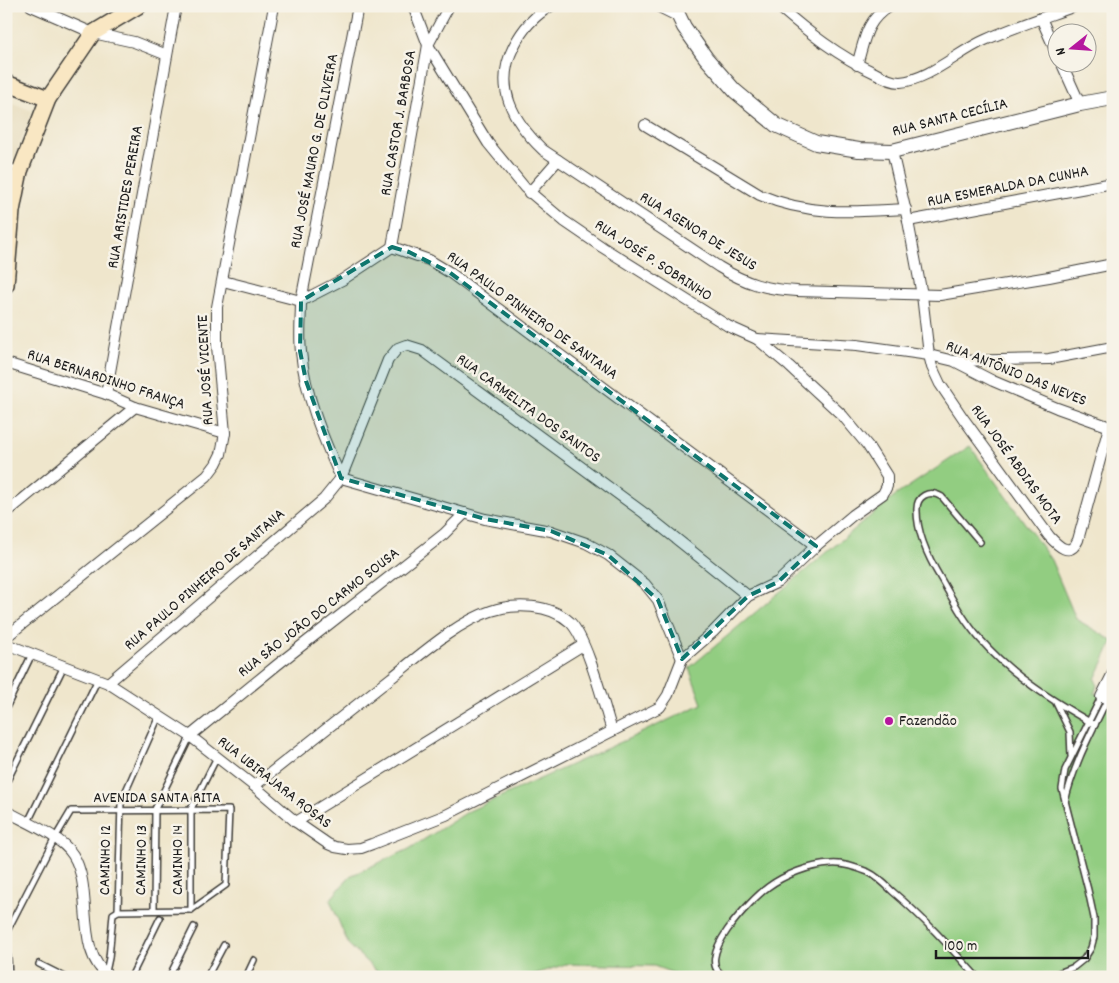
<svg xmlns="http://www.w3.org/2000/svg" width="1119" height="983" font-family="Dekko,sans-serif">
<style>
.built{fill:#e6daba}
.green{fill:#92cd81;stroke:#57744e}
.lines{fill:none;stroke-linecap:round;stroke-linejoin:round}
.service-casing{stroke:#3c3a36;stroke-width:8}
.minor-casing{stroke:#3c3a36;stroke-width:12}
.tertiary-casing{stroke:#3c3a36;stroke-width:16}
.secondary-casing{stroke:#3c3a36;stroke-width:18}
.service{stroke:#fff;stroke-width:5}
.minor{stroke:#fff;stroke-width:10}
.tertiary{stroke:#fff;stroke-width:14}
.secondary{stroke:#f9e7c3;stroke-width:15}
.marked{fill:#0f766e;fill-opacity:0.2;stroke:#0f766e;stroke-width:4;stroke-dasharray:10 6;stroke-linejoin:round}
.poi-dot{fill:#b5179e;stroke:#f7f3e8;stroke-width:2}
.labels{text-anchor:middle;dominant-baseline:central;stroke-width:5;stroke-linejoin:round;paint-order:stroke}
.street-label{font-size:16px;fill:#1c1c1c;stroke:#f7f3e8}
.poi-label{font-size:16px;fill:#1c1c1c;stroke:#f7f3e8;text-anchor:start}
</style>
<rect width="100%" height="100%" fill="#f7f3e8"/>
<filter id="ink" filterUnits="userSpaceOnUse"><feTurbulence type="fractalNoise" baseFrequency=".02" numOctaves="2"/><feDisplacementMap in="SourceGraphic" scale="10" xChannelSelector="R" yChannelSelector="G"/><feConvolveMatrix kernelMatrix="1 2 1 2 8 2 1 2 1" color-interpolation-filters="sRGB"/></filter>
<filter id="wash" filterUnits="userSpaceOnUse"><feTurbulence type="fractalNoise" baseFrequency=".0096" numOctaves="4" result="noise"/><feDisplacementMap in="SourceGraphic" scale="20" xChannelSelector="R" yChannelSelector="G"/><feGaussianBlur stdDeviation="1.12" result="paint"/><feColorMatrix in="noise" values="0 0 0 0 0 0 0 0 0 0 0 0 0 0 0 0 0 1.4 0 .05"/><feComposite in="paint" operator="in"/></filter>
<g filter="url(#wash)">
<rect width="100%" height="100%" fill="#efe6cc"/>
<polygon class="built" points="6,100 32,111 6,182"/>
<polygon class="green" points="970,446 1051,560 1076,619 1113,641 1095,679 1097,684 1095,693 1113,703 1113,977 684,977 654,966 566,964 526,977 390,977 375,970 348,944 330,900 350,876 409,849 469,811 630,738 702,704 689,668 893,497"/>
</g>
<g filter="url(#ink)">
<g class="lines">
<g class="service-casing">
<g id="service">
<polyline points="6,165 18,170"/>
<path d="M980 542 942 497C929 489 916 496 917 511 917 535 929 559 941 579 953 600 964 621 980 639 1012 676 1053 701 1095 725"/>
<polyline points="1056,703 1070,732 1071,756"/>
<polyline points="6,708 32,654"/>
<polyline points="6,783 64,666"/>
<path d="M1065 802C1073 766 1091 733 1107 700"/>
<polyline points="28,822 98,679"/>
<polyline points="154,910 155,809 190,737"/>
<polyline points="191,910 191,809 217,757"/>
<polyline points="118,911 121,802 159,716"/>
<polyline points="6,933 55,838 71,811 229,810 226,885 191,910 118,911 113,914 109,958 106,972"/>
<polyline points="6,949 8,958 9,977"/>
<polyline points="39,964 65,977"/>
<polyline points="131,977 160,918"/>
<polyline points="169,977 194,927"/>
<polyline points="207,977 224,945"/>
<polyline points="246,977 254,960"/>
<path d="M726 977C689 961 752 899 768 887 784 875 810 865 831 864 844 863 857 868 868 872 877 876 885 884 892 891 923 917 950 947 977 977"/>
<polyline points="1048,977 1074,967 1084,959 1091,948 1094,937 1094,918 1088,890 1062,789 1065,770 1101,697"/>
</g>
</g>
<g class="minor-casing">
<g id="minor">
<polyline points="31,6 93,33 134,42 167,55"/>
<path d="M551 6C535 15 522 30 514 46 493 87 513 121 543 150L719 267C747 284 765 289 797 291L940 295 1049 277 1113 264"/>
<polyline points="657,6 677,16"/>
<path d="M778 6C808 32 838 56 875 73 882 77 891 82 900 82 929 80 959 51 985 40 1014 27 1045 17 1075 6"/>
<polyline points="1041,18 1056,52"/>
<polyline points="1061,62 1080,104"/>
<path d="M857 65C865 39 865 22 889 6"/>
<path d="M645 125 760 195C810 216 853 212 906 209"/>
<path d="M892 151 908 221 922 295 929 355 932 367 940 384 963 418 1049 536C1058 546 1070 558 1078 540L1109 427"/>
<polyline points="529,193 558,160"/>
<polyline points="908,221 1113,183"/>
<polyline points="392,247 429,260 449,272 816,546"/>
<polyline points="392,247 428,45 449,6"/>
<polyline points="223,281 301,301"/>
<polyline points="301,301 342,280 392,247"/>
<polyline points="757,339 857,345 929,355 954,361 993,381 1057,408 1113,428"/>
<polyline points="955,361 1049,359 1113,347"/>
<polyline points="6,363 106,394 135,407 225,433"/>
<polyline points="106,394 176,6"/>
<path d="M341 478C323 438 305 395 301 352 299 335 301 318 301 301L358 6"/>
<polyline points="341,478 485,519 551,531 586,543 608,555 645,584 658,600 682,659"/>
<polyline points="6,513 135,407"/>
<polyline points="6,637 207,476 216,464 221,454 225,433 217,346 217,307 274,6"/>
<polyline points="6,644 108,683 190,736 254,786 296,822 328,844 335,847 347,849 361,848 372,844 446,815 660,707 668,695 682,659 713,632 748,596 778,582 816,546 853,515 883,494 887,486 887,476 868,446 843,416 789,366 757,339 728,326 602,247 564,221 525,188 488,143 428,45 413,6"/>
<polyline points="108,683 324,499 341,478 388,360 398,348 406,345 422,350 644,513 748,596"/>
<polyline points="1101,697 1113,673"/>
<polyline points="1107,700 1113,692"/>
<polyline points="190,736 277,665 444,534 465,513"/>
<path d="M254 786C300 750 345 714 391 678 419 656 457 622 491 611 515 603 550 604 570 622 587 638 604 706 612 731"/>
<path d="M6 811C26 822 61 836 73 855 95 890 73 952 110 977"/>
<polyline points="296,822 583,645"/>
</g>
</g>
<g class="tertiary-casing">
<polyline id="tertiary" points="674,6 684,27 706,58 735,91 776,125 816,143 859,150 892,151 1080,104 1113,98"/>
</g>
<g class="secondary-casing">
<g id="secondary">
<polyline points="6,83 48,99"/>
<polyline points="6,285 12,211 16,190 20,171 48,99 93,33 138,6"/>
</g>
</g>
<use href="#service" class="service"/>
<use href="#minor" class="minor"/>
<use href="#tertiary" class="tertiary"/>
<use href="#secondary" class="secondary"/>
</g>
</g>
<path class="marked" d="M392 247 409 252 449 272 816 546 778 582 748 596 682 659 658 600 608 555 551 531 485 519 341 478 306 381 300 351 301 301Z"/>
<circle class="poi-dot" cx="889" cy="721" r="5"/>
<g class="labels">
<g class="street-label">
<text transform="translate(950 118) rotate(-14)">RUA SANTA CECÍLIA</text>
<text transform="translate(399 123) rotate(-80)">RUA CASTOR J. BARBOSA</text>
<text transform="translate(315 151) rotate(-79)">RUA JOSÉ MAURO G. DE OLIVEIRA</text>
<text transform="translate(1008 187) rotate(-11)">RUA ESMERALDA DA CUNHA</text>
<text transform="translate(126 197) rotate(-80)">RUA ARISTIDES PEREIRA</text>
<text transform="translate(698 232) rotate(32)">RUA AGENOR DE JESUS</text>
<text transform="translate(653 261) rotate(33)">RUA JOSÉ P. SOBRINHO</text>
<text transform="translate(532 316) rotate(36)">RUA PAULO PINHEIRO DE SANTANA</text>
<text transform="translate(206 370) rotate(-93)">RUA JOSÉ VICENTE</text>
<text transform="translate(1016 374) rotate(22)">RUA ANTÔNIO DAS NEVES</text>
<text transform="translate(106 380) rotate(18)">RUA BERNARDINHO FRANÇA</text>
<text transform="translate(528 409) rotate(36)">RUA CARMELITA DOS SANTOS</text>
<text transform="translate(1016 465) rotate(54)">RUA JOSÉ ABDIAS MOTA</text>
<text transform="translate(205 580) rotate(-41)">RUA PAULO PINHEIRO DE SANTANA</text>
<text transform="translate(319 613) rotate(-38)">RUA SÃO JOÃO DO CARMO SOUSA</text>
<text transform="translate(274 783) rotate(38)">RUA UBIRAJARA ROSAS</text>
<text x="157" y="798">AVENIDA SANTA RITA</text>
<text transform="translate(106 860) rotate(-89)">CAMINHO 12</text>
<text transform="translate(142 860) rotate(-89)">CAMINHO 13</text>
<text transform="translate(178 860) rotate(-90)">CAMINHO 14</text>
</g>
<g class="poi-label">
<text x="899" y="721">Fazendão</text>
</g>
</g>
<rect width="1119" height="983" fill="none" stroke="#f7f3e8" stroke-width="25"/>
<g transform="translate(1072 48) rotate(253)"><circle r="24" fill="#f7f3e8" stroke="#9f9d96"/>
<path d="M0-4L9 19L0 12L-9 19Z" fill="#b5179e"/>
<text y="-8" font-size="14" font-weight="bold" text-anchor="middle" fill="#1c1c1c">N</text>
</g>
<path d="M936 950v8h152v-8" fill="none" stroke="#1c1c1c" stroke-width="2.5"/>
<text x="944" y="950" font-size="15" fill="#1c1c1c" stroke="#f7f3e8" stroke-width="4" paint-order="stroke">100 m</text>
</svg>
